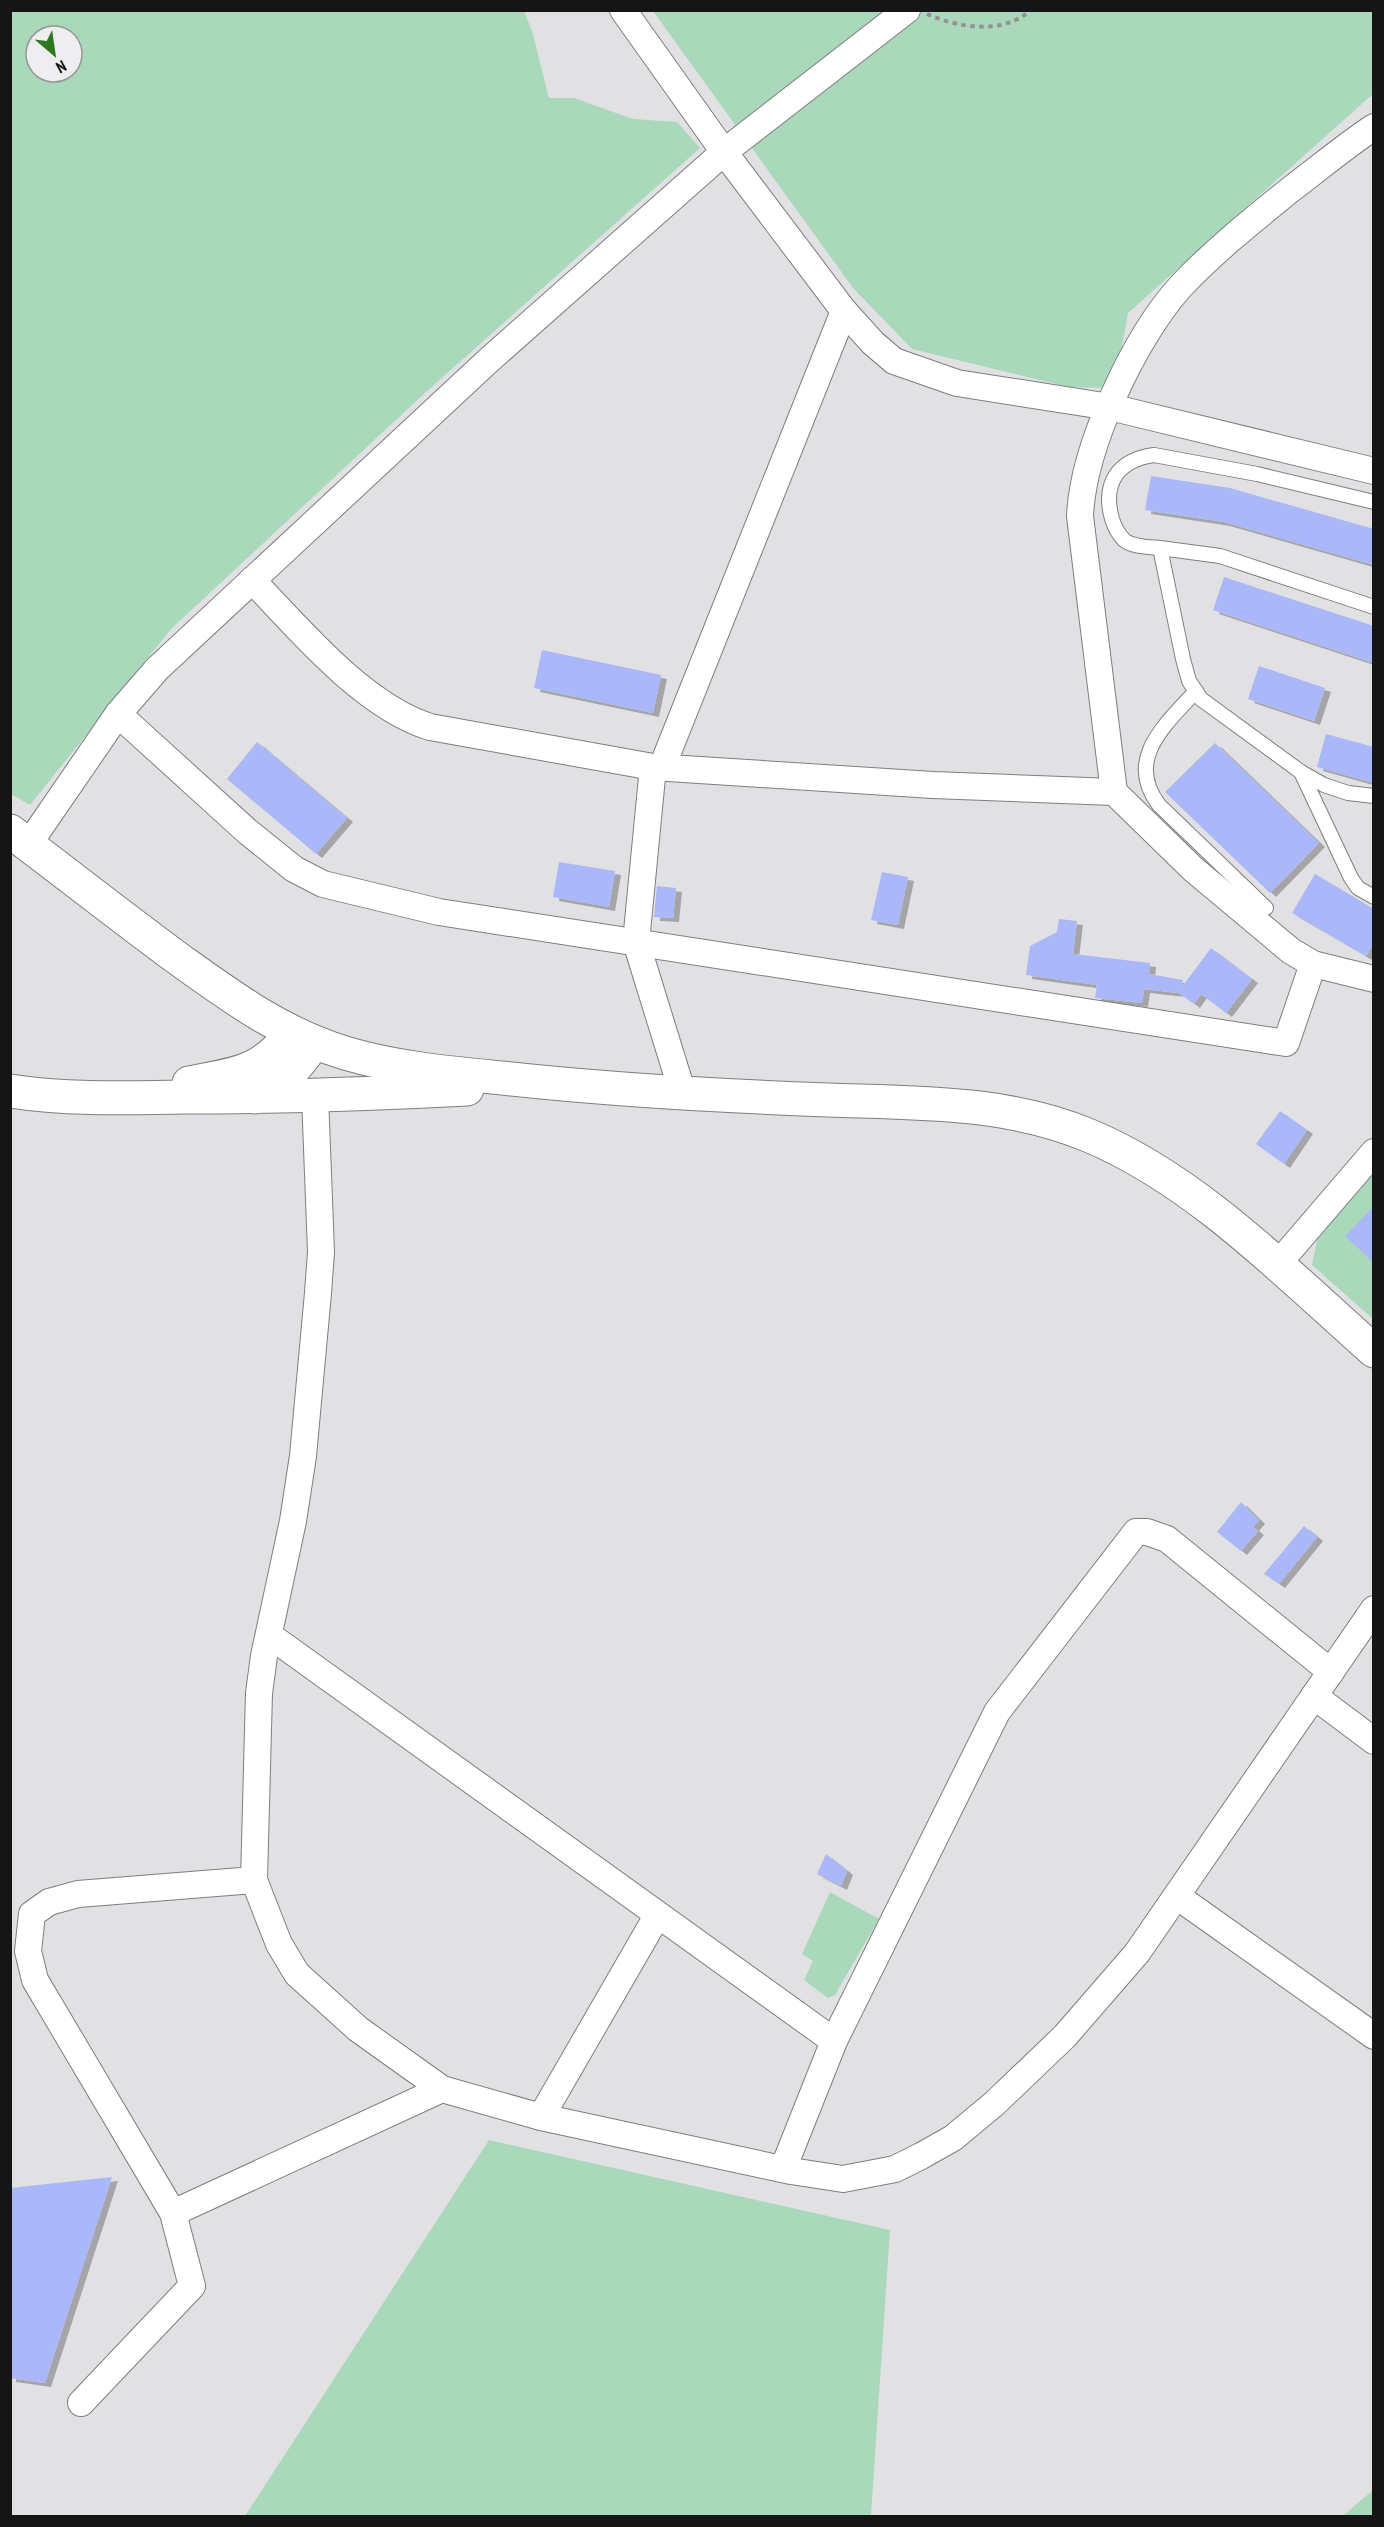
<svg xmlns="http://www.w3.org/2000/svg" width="1384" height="2527" font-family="'PT Sans Narrow',sans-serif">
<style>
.green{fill:#a9d9ba;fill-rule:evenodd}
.building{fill:#aab7f8;filter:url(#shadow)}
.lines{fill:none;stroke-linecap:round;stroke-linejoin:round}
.lane-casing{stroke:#7d7e80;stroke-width:16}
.street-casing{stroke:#7d7e80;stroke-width:28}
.secondary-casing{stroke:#7d7e80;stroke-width:35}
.path{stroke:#929294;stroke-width:4;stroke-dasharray:4.5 4.5;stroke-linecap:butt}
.lane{stroke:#fff;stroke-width:14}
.street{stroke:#fff;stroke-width:26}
.secondary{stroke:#fff;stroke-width:33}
</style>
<defs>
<filter id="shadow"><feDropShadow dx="6" dy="4" stdDeviation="0" flood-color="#0004"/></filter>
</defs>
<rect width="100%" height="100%" fill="#e1e1e4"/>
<g class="green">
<path d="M11 11H524L533 34 549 98H574L633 119 677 122 700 148 426 392 171 629 30 805 11 794ZM36 36H72V72H36Z"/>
<polygon points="653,11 1373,11 1373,94 1128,313 1119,363 1106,388 1069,387 912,349 853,288"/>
<polygon points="1373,1168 1373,1319 1312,1265 1317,1240 1358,1182"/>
<polygon points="830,1892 879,1919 835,1995 828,1998 804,1980 813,1961 802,1954"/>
<polygon points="489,2140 890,2230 871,2516 245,2516"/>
<polygon points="1373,2490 1373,2516 1343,2516"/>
</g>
<g class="building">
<polygon points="1151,476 1230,488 1374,529 1374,565 1224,522 1145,510"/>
<polygon points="1224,577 1374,626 1374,663 1213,610"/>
<polygon points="542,650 661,675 653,713 534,688"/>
<polygon points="1259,666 1325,688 1314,721 1248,699"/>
<polygon points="1326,734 1374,747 1374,783 1317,767"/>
<polygon points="257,742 347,818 316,854 227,779"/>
<polygon points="1215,743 1319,843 1270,893 1165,792"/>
<polygon points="559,862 615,871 609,907 553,897"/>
<polygon points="882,872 908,877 898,925 871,920"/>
<polygon points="1315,874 1374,909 1374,943 1366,956 1292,913"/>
<polygon points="657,886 676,888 673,918 654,917"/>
<polygon points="1059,919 1077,921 1073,954 1150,963 1149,974 1183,980 1182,987 1211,948 1252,979 1226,1013 1201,994 1194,1004 1179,993 1144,989 1142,1003 1095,998 1097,985 1026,975 1030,946 1057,932"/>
<polygon points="1280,1111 1307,1130 1284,1164 1256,1144"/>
<polygon points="1374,1206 1374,1263 1345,1236"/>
<polygon points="1241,1502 1259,1520 1253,1527 1258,1531 1241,1551 1217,1532"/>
<polygon points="1304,1526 1317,1537 1279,1584 1264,1574"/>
<polygon points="826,1854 847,1871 841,1886 817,1874"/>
<polygon points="112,2177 45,2383 10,2378 10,2188"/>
</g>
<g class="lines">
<g class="lane-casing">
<g id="lane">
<path d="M1160 548C1150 547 1132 547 1124 540 1119 535 1114 525 1112 519 1102 483 1118 460 1154 455L1257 474 1374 502"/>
<polyline points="1374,607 1220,556 1160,548 1183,659 1189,681 1201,699 1301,772 1324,785 1348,793 1374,796"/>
<path d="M1196 691C1166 724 1124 759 1159 805L1266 908"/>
<polyline points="1301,772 1351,878 1358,888 1374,897"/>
</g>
</g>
<g class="street-casing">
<g id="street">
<polyline points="623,10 724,152 907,10"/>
<path d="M1374 127C1345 146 1318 169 1290 190 1253 220 1214 251 1181 286 1134 338 1083 447 1080 516L1114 792 1193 869 1291 951 1313 964 1374 979"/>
<path d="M252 580C300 630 363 706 430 727L653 767 933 785 1114 792"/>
<polyline points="118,714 248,832 294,869 323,884 439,912 1286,1043 1313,964"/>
<polyline points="653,767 636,942 683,1094"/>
<polyline points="662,767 844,311"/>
<polyline points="28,845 118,714 157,669 489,360 724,152 844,311 873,343 894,361 957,383 1110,407 1374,471"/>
<polyline points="315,1096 321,1252 318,1293 303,1456 293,1521 264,1656 259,1693 254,1880 279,1944 297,1974 358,2029 442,2089 541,2117 791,2171 843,2179 895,2169 921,2156 953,2138 995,2103 1065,2036 1137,1953 1374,1609"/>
<polyline points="1277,1265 1374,1152"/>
<polyline points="269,1635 834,2041"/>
<polyline points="1314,1696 1374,1741"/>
<polyline points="1178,1897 1374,2036"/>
<polyline points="541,2117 657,1916"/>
<polyline points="783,2169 834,2041 997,1712 1136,1532 1147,1532 1167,1539 1331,1672"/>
<polyline points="173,2213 442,2089"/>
<polyline points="81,2403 192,2286 173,2213 35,1980 28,1951 32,1914 49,1902 78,1894 254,1880"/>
</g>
</g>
<g class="secondary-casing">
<g id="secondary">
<path d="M10 831C67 874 123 918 180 960 233 998 282 1034 345 1053 395 1068 450 1073 502 1078 611 1090 719 1096 828 1100 916 1103 1008 1101 1090 1136 1197 1181 1288 1275 1374 1351"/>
<path d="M189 1083C238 1073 259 1074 292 1033"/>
<path d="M10 1091C67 1100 126 1098 184 1097 278 1097 372 1094 467 1089"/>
<path d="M255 1097C284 1081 296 1070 314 1042"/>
</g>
</g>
<path class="path" d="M927 14C959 28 1003 35 1031 10"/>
<use href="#lane" class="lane"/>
<use href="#street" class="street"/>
<use href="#secondary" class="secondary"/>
</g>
<rect width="1384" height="2527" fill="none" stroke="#151516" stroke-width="24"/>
<g transform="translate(54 54) rotate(151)"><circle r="28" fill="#eeeef1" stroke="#979799" stroke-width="1.5"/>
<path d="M0-4.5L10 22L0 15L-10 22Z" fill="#2e781e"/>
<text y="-9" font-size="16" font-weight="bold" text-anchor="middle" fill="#151516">N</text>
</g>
</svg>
